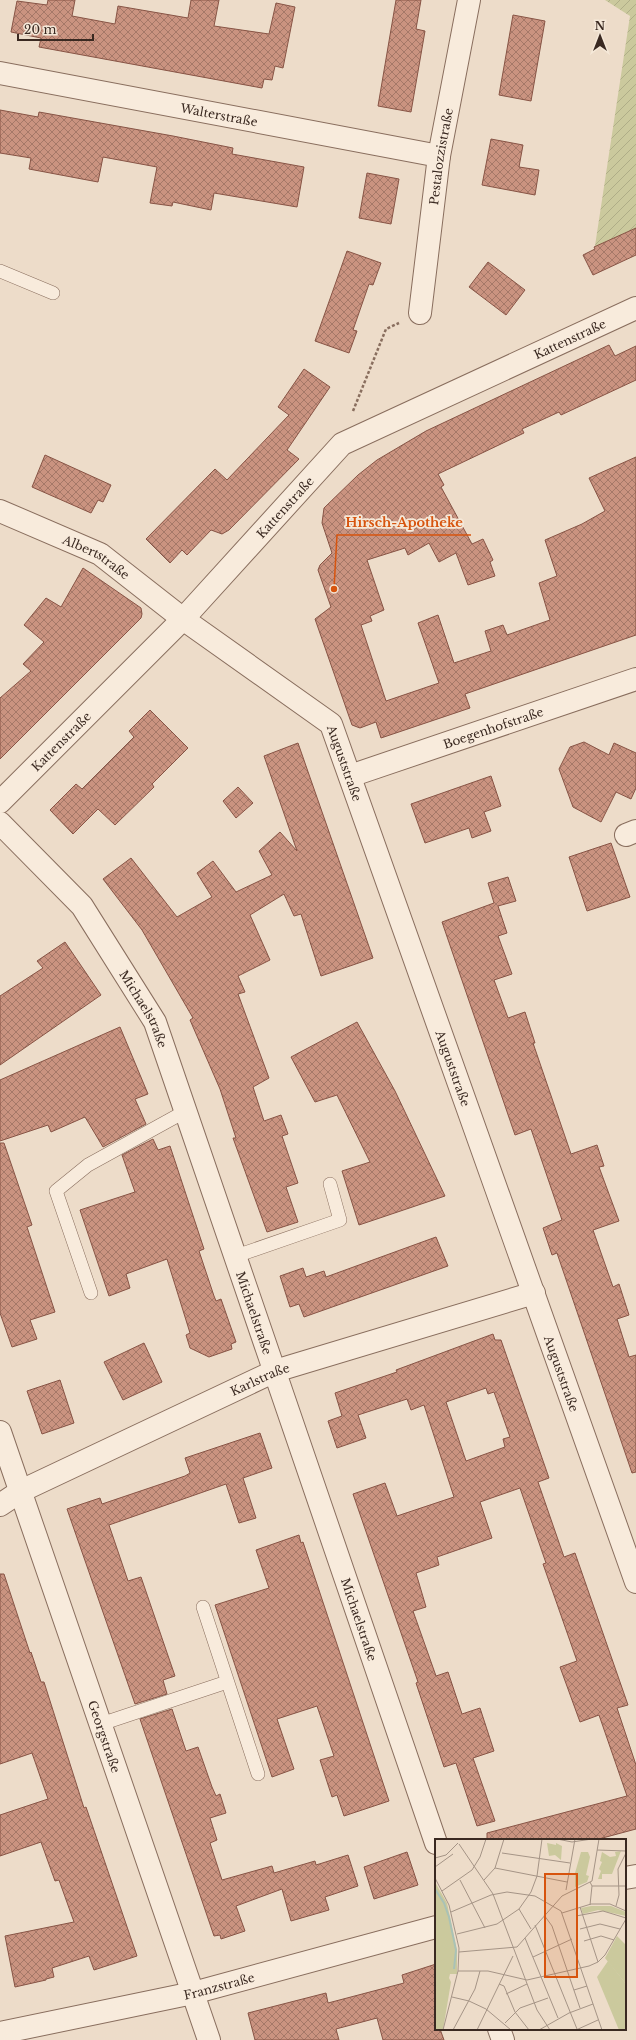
<svg xmlns="http://www.w3.org/2000/svg" width="636" height="2040" font-family="'Libre Baskerville',serif">
<style>
.garden{fill:url(#garden-furrows)}
.building{fill:url(#building-cross-hatch);stroke:#875445;fill-rule:evenodd}
.lines{fill:none;stroke-linecap:round;stroke-linejoin:round}
.lane-casing{stroke:#896e5e;stroke-width:14}
.street-casing{stroke:#896e5e;stroke-width:24}
.path{stroke:#896e5e;stroke-width:2.5;stroke-dasharray:3 2;stroke-linecap:butt}
.lane{stroke:#f8ebdc;stroke-width:13}
.street{stroke:#f8ebdc;stroke-width:22}
.labels{text-anchor:middle;dominant-baseline:central;stroke-width:3.5;stroke-linejoin:round;paint-order:stroke}
.street-label{font-size:12px;fill:#3a2921;stroke:#f5e8d8}
.inset-river{fill:none;stroke:#a9c2b6;stroke-width:2}
.inset-road{fill:none;stroke:#a59486;stroke-width:1}
.view{fill:#d7540e;fill-opacity:0.15;stroke:#d7540e;stroke-width:2}
.inset-edge{fill:none;stroke:#3a2921;stroke-width:2}
.leader{fill:none;stroke:#d7540e;stroke-width:1.5}
.callout-dot{fill:#d7540e;stroke:#f5e8d8;stroke-width:1.5}
.callout-label{font-size:13px;text-anchor:middle;font-weight:bold;fill:#d7540e;stroke:#f5e8d8;stroke-width:3.5;stroke-linejoin:round;paint-order:stroke}
</style>
<defs>
<pattern id="garden-furrows" width="10" height="10" patternUnits="userSpaceOnUse"><rect width="10" height="10" fill="#cbc99d"/><path d="M-1 1l2-2M0 10L10 0M9 11l2-2" fill="none" stroke="#afad87"/></pattern>
<pattern id="building-cross-hatch" width="8" height="8" patternUnits="userSpaceOnUse"><rect width="8" height="8" fill="#ca9380"/><path d="M0 0l8 8M0 8l8-8" fill="none" stroke="#a57868"/></pattern>
</defs>
<rect width="100%" height="100%" fill="#eddcc9"/>
<polygon class="garden" points="605,0 636,0 636,241 593,259 630,16"/>
<g class="building">
<polygon points="48,0 75,0 72,16 115,24 118,6 188,18 191,0 219,0 214,26 269,34 276,3 295,7 283,68 275,66 272,80 264,79 262,88 39,47 41,38 11,32 17,1 47,5"/>
<polygon points="396,0 421,0 416,29 425,31 411,112 378,106"/>
<polygon points="513,15 545,21 531,101 499,95"/>
<polygon points="0,110 38,117 39,112 173,136 233,148 232,154 304,167 297,207 214,193 211,210 173,202 172,206 150,203 157,167 103,157 98,182 29,169 31,158 0,153"/>
<polygon points="491,139 523,145 519,167 539,170 535,195 482,185"/>
<polygon points="367,173 399,179 391,224 359,218"/>
<polygon points="636,228 636,255 593,275 583,255 595,249 594,247"/>
<polygon points="347,251 381,263 373,285 369,284 353,330 357,331 349,353 315,341"/>
<polygon points="488,262 525,290 506,315 469,287"/>
<polygon points="609,345 615,356 636,346 636,380 561,415 559,412 522,429 524,433 438,474 444,485 441,487 472,544 483,539 493,560 490,562 495,576 468,585 456,553 439,562 429,543 408,555 405,548 367,560 384,610 370,616 372,621 361,625 386,701 439,683 418,623 438,615 454,663 491,651 485,631 503,625 507,635 550,620 539,583 557,576 545,540 582,524 605,511 589,478 636,457 636,635 465,694 470,708 381,738 376,722 360,728 352,725 315,619 331,607 318,570 320,565 332,553 322,523 324,508 358,475 377,460 426,431"/>
<polygon points="304,369 330,387 287,450 299,459 229,530 222,534 211,530 187,555 182,550 170,563 146,539 215,469 227,480 289,415 278,407"/>
<polygon points="45,455 111,485 103,502 98,500 91,513 32,487"/>
<polygon points="83,568 141,608 142,614 141,618 0,759 0,698 31,671 23,664 44,642 24,625 46,598 61,607"/>
<polygon points="150,710 188,748 152,784 154,787 115,825 98,809 73,834 50,810 76,784 82,789 134,737 129,731"/>
<polygon points="584,742 609,755 614,743 636,753 636,788 631,799 616,792 601,822 573,807 559,769 570,747"/>
<polygon points="298,743 373,958 321,976 301,914 294,916 284,894 250,915 270,960 238,976 245,992 238,994 269,1078 253,1087 264,1121 281,1115 288,1134 282,1136 298,1183 286,1187 298,1222 267,1232 233,1138 236,1138 220,1089 190,1020 193,1018 142,930 103,879 131,858 177,917 212,897 197,873 213,861 236,892 272,875 259,851 280,832 297,851 264,756"/>
<polygon points="491,776 501,806 484,812 491,831 472,838 469,828 425,843 411,804"/>
<polygon points="238,787 253,803 236,818 223,801"/>
<polygon points="611,843 630,897 587,911 569,857"/>
<polygon points="508,877 516,901 498,906 507,933 498,936 512,974 494,980 508,1018 525,1012 535,1043 533,1043 571,1154 597,1145 604,1166 599,1167 619,1221 593,1230 613,1287 619,1284 629,1315 617,1319 629,1357 636,1355 636,1472 632,1473 557,1253 552,1255 543,1228 562,1220 531,1129 515,1135 442,922 494,903 488,883"/>
<polygon points="65,942 101,995 0,1065 0,996 43,968 37,961"/>
<polygon points="357,1022 395,1091 445,1196 359,1225 342,1171 370,1162 337,1095 315,1102 291,1057"/>
<polygon points="120,1027 148,1094 135,1099 146,1124 103,1147 85,1117 51,1132 48,1125 0,1141 0,1080"/>
<polygon points="153,1139 158,1150 170,1146 204,1249 199,1251 214,1296 216,1301 221,1299 236,1342 231,1344 232,1349 209,1357 190,1348 186,1335 190,1333 167,1259 126,1274 130,1288 109,1296 80,1210 135,1192 122,1155"/>
<polygon points="0,1143 4,1143 32,1225 27,1227 55,1312 30,1320 37,1339 12,1347 0,1313"/>
<polygon points="436,1237 448,1266 304,1317 299,1304 290,1307 280,1276 303,1268 306,1277 324,1271 326,1277"/>
<path d="M493 1334 495 1340H501L549 1478 538 1482 564 1557 575 1553 628 1705 617 1708 636 1765V1829L595 1840H487V1833L627 1796 599 1715 580 1722 560 1667 577 1661 543 1564 546 1563 520 1488 480 1502 492 1538 437 1557 439 1565 416 1573 426 1607 413 1611 436 1676 448 1672 462 1714 480 1708 494 1751 473 1758 495 1821 477 1826 456 1763 444 1767 416 1683 418 1682 353 1494 385 1483 397 1516 454 1497 424 1405 411 1410 407 1399 358 1415 366 1438 337 1448 328 1421 342 1416 335 1393 397 1372 396 1370ZM486 1388 488 1394 494 1392 510 1437 503 1439 505 1447 466 1461 446 1402Z"/>
<polygon points="144,1343 162,1382 123,1400 104,1362"/>
<polygon points="60,1380 74,1423 42,1434 27,1391"/>
<polygon points="260,1433 272,1468 243,1478 256,1518 239,1523 226,1484 109,1525 128,1581 141,1577 175,1676 163,1680 167,1694 135,1704 67,1509 100,1498 102,1504 185,1476 190,1473 185,1458"/>
<polygon points="299,1535 301,1543 303,1542 389,1801 344,1816 337,1795 332,1797 320,1760 334,1756 317,1706 277,1719 294,1769 272,1777 215,1605 269,1588 256,1550"/>
<polygon points="0,1574 4,1574 30,1653 31,1652 41,1682 44,1682 84,1808 86,1807 137,1956 94,1970 89,1956 52,1968 54,1977 46,1979 46,1980 15,1987 5,1936 74,1922 59,1880 55,1881 41,1842 0,1856 0,1815 48,1799 32,1753 0,1764"/>
<polygon points="172,1709 186,1751 198,1747 212,1787 216,1796 220,1794 226,1813 210,1818 217,1840 210,1843 222,1880 272,1866 274,1873 315,1861 316,1865 348,1855 358,1886 325,1897 329,1910 291,1921 282,1889 236,1906 245,1931 221,1939 220,1935 214,1936 140,1719"/>
<polygon points="407,1852 418,1885 374,1899 364,1867"/>
<polygon points="436,1964 436,2029 440,2029 444,2040 383,2040 377,2018 336,2029 339,2040 255,2040 248,2013 326,1993 328,2003 404,1983 402,1975"/>
</g>
<g class="lines">
<g class="lane-casing">
<g id="lane">
<polyline points="0,271 53,293"/>
<polyline points="236,1256 340,1220 330,1184"/>
<polyline points="91,1293 56,1191 88,1165 186,1111"/>
<polyline points="203,1607 258,1774"/>
<polyline points="101,1724 227,1682"/>
</g>
</g>
<g class="street-casing">
<g id="street">
<path id="s1" d="M0 73 439 156"/>
<path id="s2" d="M420 313 439 156 469 0"/>
<path id="s3" d="M0 511 100 554 183 619 331 724 636 1582"/>
<path id="s4" d="M350 776 636 679"/>
<path id="s5" d="M0 802 183 619 342 444 636 308"/>
<path id="s6" d="M0 823 82 906 155 1022 436 1843"/>
<polyline points="626,835 636,831"/>
<path id="s7" d="M0 1432 209 2040"/>
<path id="s8" d="M0 1505 21 1491 275 1371 534 1293"/>
<polyline points="625,1878 636,1876"/>
<polyline points="499,2029 503,2040"/>
<path id="s9" d="M0 2033 193 1993 436 1927"/>
</g>
</g>
<polyline class="path" points="353,411 386,329 399,323"/>
<use href="#lane" class="lane"/>
<use href="#street" class="street"/>
</g>
<g class="labels">
<g class="street-label">
<text stroke="none"><textPath href="#s1" startOffset="223">Walterstraße</textPath></text>
<text stroke="none"><textPath href="#s2" startOffset="158">Pestalozzistraße</textPath></text>
<text stroke="none"><textPath href="#s5" startOffset="746">Kattenstraße</textPath></text>
<text stroke="none"><textPath href="#s5" startOffset="410">Kattenstraße</textPath></text>
<text stroke="none"><textPath href="#s3" startOffset="107">Albertstraße</textPath></text>
<text stroke="none"><textPath href="#s4" startOffset="151">Boegenhofstraße</textPath></text>
<text stroke="none"><textPath href="#s5" startOffset="86">Kattenstraße</textPath></text>
<text stroke="none"><textPath href="#s3" startOffset="437">Auguststraße</textPath></text>
<text stroke="none"><textPath href="#s6" startOffset="237">Michaelstraße</textPath></text>
<text stroke="none"><textPath href="#s3" startOffset="761">Auguststraße</textPath></text>
<text stroke="none"><textPath href="#s6" startOffset="561">Michaelstraße</textPath></text>
<text stroke="none"><textPath href="#s3" startOffset="1085">Auguststraße</textPath></text>
<text stroke="none"><textPath href="#s8" startOffset="289">Karlstraße</textPath></text>
<text stroke="none"><textPath href="#s6" startOffset="885">Michaelstraße</textPath></text>
<text stroke="none"><textPath href="#s7" startOffset="322">Georgstraße</textPath></text>
<text stroke="none"><textPath href="#s9" startOffset="224">Franzstraße</textPath></text>
</g>
</g>
<g transform="translate(435 1839)">
<rect width="191" height="191" fill="#eddcc9"/>
<path d="M156 67H176L191 73V77L163 71 148 75 146 69ZM182 97 191 106V145L170 119Z" fill="#cbc99d"/>
<path d="M186 12 177 35H167V40H163L166 32 164 30 167 23 165 22 167 13 175 18 181 17 180 13ZM0 43 12 64 22 112V135H15L14 139 16 143 8 191H0Z" fill="#cbc99d"/>
<path d="M112 4 121 6V4L127 7 126 21 120 16 114 17ZM146 13H153L155 18 151 36 154 37 152 43 140 48V34ZM173 122 191 145V191H184L162 138Z" fill="#cbc99d"/>
<path class="inset-river" d="M0 50 9 64 14 78 21 111 19 130"/>
<path class="inset-road" d="M122 0 137 3 157 0M24 5 58 55 102 171 115 191M162 11 191 12M67 14 135 24M0 19 11 16 23 4M0 28 18 15M60 29 132 43M0 39 14 66 24 109 23 132 8 191M25 41 50 89M49 41 60 29 69 0M157 47H191M131 51 140 0M7 52 37 31 45 18 51 0M155 66 157 47 155 43M181 67 184 56 183 30 191 14M145 68 163 123M84 70 96 90M16 73 56 56 72 53 100 57 126 72 167 191M127 74 156 65H175L191 72M109 76 117 87 145 169M141 77 168 72 191 79M100 86 142 190M145 90 165 85 185 90M22 95 62 85 84 70 96 53 102 37 107 0M90 99 123 179M149 102 166 97 179 101M24 113 82 108 127 57 157 42 164 0M98 118 137 100M23 132H53L92 141 154 127 163 123 170 116 191 80M64 145 69 147 80 173 94 191M139 151 152 147M71 155 92 145M17 158 34 162 51 170 76 191M70 184 85 169 113 159M18 191 40 150 45 132M42 191 78 117M104 191 134 174 158 165M141 191 163 181"/>
<path class="view" d="M110 35H142V138H110Z"/>
<rect width="191" height="191" class="inset-edge"/>
</g>
<path class="leader" d="M334 589L337 535H471"/>
<circle class="callout-dot" cx="334" cy="589" r="4"/>
<g class="callout-label">
<text x="404" y="527">Hirsch-Apotheke</text>
</g>
<g transform="translate(600 36)" stroke="#f5e8d8" stroke-width="3" paint-order="stroke">
<path d="M0-3L7 15L0 10L-7 15Z" fill="#3a2921"/>
<text y="-6" font-size="11" font-weight="bold" text-anchor="middle" fill="#3a2921">N</text>
</g>
<path d="M18 34v6h75v-6" fill="none" stroke="#3a2921" stroke-width="2"/>
<text x="24" y="34" font-size="12" fill="#3a2921" stroke="#f5e8d8" stroke-width="3" paint-order="stroke">20 m</text>
</svg>
